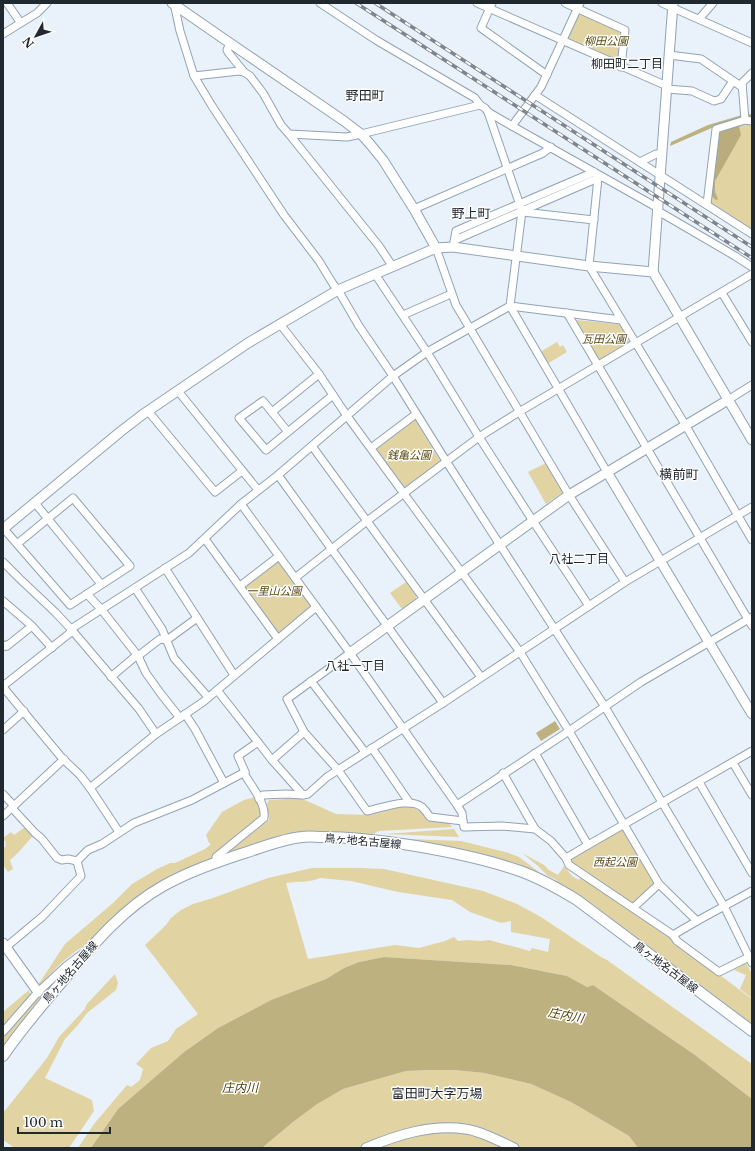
<svg xmlns="http://www.w3.org/2000/svg" width="755" height="1151" font-family="'Libre Baskerville','Noto Sans JP',serif">
<style>
.green{fill:#e1d3a2;fill-rule:evenodd}
.forest{fill:#baad7d}
.water{fill:#beb180}
.lines{fill:none;stroke-linecap:round;stroke-linejoin:round}
.minor-casing{stroke:#90a3b8;stroke-width:9}
.tertiary-casing{stroke:#90a3b8;stroke-width:11}
.secondary-casing{stroke:#90a3b8;stroke-width:12}
.minor{stroke:#fff;stroke-width:7}
.tertiary{stroke:#fff;stroke-width:9}
.secondary{stroke:#fff;stroke-width:10}
.rail-casing{stroke:#7d858e;stroke-width:3.5}
.rail{stroke:#fdfdfd;stroke-width:2;stroke-dasharray:6;stroke-linecap:butt}
.labels{text-anchor:middle;dominant-baseline:central;stroke-width:3;stroke-linejoin:round;paint-order:stroke}
.park-label{font-size:11px;font-style:italic;fill:#5d4e14;stroke:#fdfdfd}
.street-label{font-size:11px;fill:#202830;stroke:#fdfdfd}
.neighbourhood-label{font-size:12px;fill:#202830;stroke:#fdfdfd}
.water-label{font-size:12px;font-style:italic;fill:#4c3e00;stroke:#fdfdfd}
.quarter-label{font-size:13px;fill:#202830;stroke:#fdfdfd}
</style>
<rect width="100%" height="100%" fill="#e9f1fb"/>
<g class="green">
<polygon points="582,14 620,30 622,33 620,60 616,62 568,41 567,38 578,15"/>
<polygon points="743,125 752,125 752,230 711,203 710,198 719,133 722,131"/>
<polygon points="577,320 617,324 620,325 629,342 599,360 597,359 576,323"/>
<polygon points="557,342 560,347 563,345 567,352 547,364 540,352"/>
<polygon points="414,418 440,461 439,464 406,488 404,487 374,447"/>
<polygon points="546,463 562,491 562,493 546,504 528,472"/>
<polygon points="275,561 278,562 310,605 309,609 280,633 278,633 244,587"/>
<polygon points="406,582 416,596 416,599 402,609 390,593"/>
<polygon points="255,797 259,804 261,815 258,819 208,861 189,869 94,940 76,951 60,964 41,984 38,985 65,944 113,903 132,884 157,869 170,863 175,863 205,849 211,844 209,843 206,835 222,812 244,800"/>
<polygon points="299,798 307,801 336,814 371,815 400,807 410,807 448,821 452,827 379,831 369,836 333,834 224,855 269,820 267,804 269,800"/>
<path d="M25 827 33 836C25 844 19 853 10 860L13 869 8 872 3 865V848L6 846 5 844 6 843 3 838 11 832 14 835Z"/>
<polygon points="454,829 459,837 384,834"/>
<polygon points="621,830 625,831 655,884 634,904 631,903 572,862 570,860 572,858"/>
<polygon points="383,838 461,841 509,853 519,857 535,869 546,879"/>
<polygon points="522,853 544,865 549,870 558,875 564,866 572,876 579,880 581,876 674,941 752,999 752,1026 562,887 555,879 548,876 537,865"/>
<path d="M312 868H361L384 869 483 891 517 904 541 917 601 957 607 960 752 1064V1099L695 1055 593 985 587 987 567 976 511 965 384 957 359 962 344 968 326 979 271 1000 218 1028 184 1052 118 1109 91 1148H78L94 1124 127 1085 131 1087 140 1080 143 1069 136 1064 151 1048 168 1041 176 1029 198 1014 145 945 166 925 171 918 181 910 193 904 213 898 268 878ZM320 878 351 881 398 892 452 900 470 912 501 923 511 921V932L550 939 548 952 532 948 530 951 489 940 481 941 467 940 458 941 454 937 445 941 419 948 395 945 308 959 286 883C297 881 310 883 320 878Z"/>
<polygon points="746,963 752,974 752,998 740,989 746,975 734,970"/>
<path d="M66 970 3 1051V1037C23 1014 43 991 66 970Z"/>
<polygon points="115,974 118,983 116,990 87,1013 78,1025 65,1039 45,1078 92,1100 94,1111 69,1148 15,1148 3,1140 3,1113 47,1058 59,1037 84,1010 87,1004"/>
<polygon points="29,990 30,993 30,995 3,1026 3,1012"/>
<polygon points="428,1070 455,1070 484,1073 531,1084 571,1102 629,1136 638,1148 520,1148 481,1130 463,1126 381,1138 358,1148 262,1148 293,1122 317,1103 343,1089 406,1071"/>
<path d="M445 1131 470 1133 507 1148H375C400 1139 419 1133 445 1131Z"/>
</g>
<polygon class="forest" points="739,126 741,135 715,181 715,192 718,199 716,200 710,195 719,133 722,131"/>
<g class="water">
<polygon points="752,114 752,118 714,127 670,146 671,142 708,125 742,115"/>
<polygon points="555,721 560,729 541,741 536,733"/>
<polygon points="384,957 511,965 567,976 587,987 593,985 695,1055 752,1099 752,1148 638,1148 629,1136 571,1102 531,1084 484,1073 455,1070 428,1070 406,1071 343,1089 317,1104 293,1122 262,1148 91,1148 118,1109 184,1052 218,1028 271,1000 326,979 344,968 359,962"/>
</g>
<g class="lines">
<g class="minor-casing">
<g id="minor">
<polyline points="7,3 20,22"/>
<polyline points="174,3 180,31 194,76 212,106 284,215 319,261 333,284 338,290 359,326 393,376 446,461 500,545 605,707 724,906 752,963"/>
<polyline points="320,3 376,40 475,98 480,105"/>
<polyline points="477,3 667,86"/>
<polyline points="492,3 481,28 547,75"/>
<polyline points="565,3 625,30 621,67"/>
<polyline points="662,3 752,43"/>
<polyline points="699,19 713,3"/>
<polyline points="3,34 37,13 47,3"/>
<polyline points="230,43 227,50 228,52 244,72"/>
<polyline points="669,55 701,59 742,87"/>
<polyline points="194,76 239,71 244,72 250,76 263,93 281,125 289,134 347,137 361,134 480,105 485,108 488,112 512,126 541,87 580,3"/>
<polyline points="667,89 692,91 714,101 721,99 733,81"/>
<polyline points="535,95 752,234"/>
<polyline points="488,112 522,211 510,306 607,472"/>
<polyline points="745,120 742,83 752,73"/>
<polyline points="512,126 658,208"/>
<polyline points="289,134 379,246 393,267"/>
<polyline points="640,162 656,154 662,154"/>
<polyline points="602,177 598,178 589,266 686,426 752,540"/>
<polyline points="707,204 716,129 745,120 752,121"/>
<polyline points="414,209 543,153 551,147"/>
<polyline points="658,211 735,256 752,267"/>
<polyline points="523,212 594,220"/>
<polyline points="455,240 598,178"/>
<polyline points="453,247 456,231 594,172"/>
<polyline points="436,248 456,305 569,495 625,582"/>
<polyline points="375,274 427,352 479,437 533,521 589,606"/>
<polyline points="722,293 752,342"/>
<polyline points="567,313 752,626"/>
<polyline points="403,315 451,294"/>
<polyline points="178,391 258,490"/>
<polyline points="728,400 752,385"/>
<polyline points="148,411 215,492 242,471"/>
<polyline points="272,412 319,374"/>
<polyline points="288,432 263,401 239,418 266,450 333,395"/>
<polyline points="312,446 481,677"/>
<polyline points="371,448 416,414"/>
<polyline points="278,475 443,703"/>
<polyline points="35,503 101,584"/>
<polyline points="241,504 350,653 457,805 569,731 520,652 347,416 319,374 280,324"/>
<polyline points="4,529 70,605 130,566 73,498 17,544"/>
<polyline points="205,539 278,639"/>
<polyline points="3,562 20,579 55,612 71,629 139,709 156,734"/>
<polyline points="165,568 234,675"/>
<polyline points="295,578 367,521 479,437 519,412 752,274"/>
<polyline points="240,586 279,556"/>
<polyline points="135,588 162,629 174,658 208,697"/>
<polyline points="87,594 101,609 138,656 146,673 161,694 180,718"/>
<polyline points="3,601 32,626 52,648"/>
<polyline points="3,647 6,645 7,646 32,626"/>
<path d="M350 653 287 699 304 732 338 770 367 811C383 808 409 797 422 807 425 810 428 814 430 817L463 821 464 827 502 826 535 829"/>
<polyline points="138,656 160,639 167,640 197,618"/>
<polyline points="111,677 137,655"/>
<polyline points="311,681 365,752"/>
<polyline points="3,686 70,633 71,629 189,553 241,504 278,475 393,376 427,352 510,306 621,320"/>
<polyline points="3,687 62,758 80,775 90,788 119,832"/>
<polyline points="217,690 272,760 303,795"/>
<polyline points="185,714 195,729 224,783"/>
<polyline points="3,730 24,711"/>
<polyline points="372,748 409,802"/>
<polyline points="535,753 588,845"/>
<polyline points="272,760 304,732"/>
<polyline points="733,763 752,795"/>
<polyline points="503,773 535,829 551,841 566,858 569,865 673,935 697,921 752,891"/>
<polyline points="699,782 752,873"/>
<polyline points="90,788 156,734 203,702 316,607"/>
<polyline points="3,794 14,806"/>
<polyline points="259,799 263,795 286,794 303,795 308,794 327,777 338,770 443,703 625,582 752,507"/>
<polyline points="457,805 462,813 463,821"/>
<polyline points="12,808 35,833 42,839 57,858 62,860 68,859 77,861"/>
<polyline points="3,816 64,759"/>
<polyline points="566,858 588,845 752,751"/>
<path d="M215 863 216 857 264 818C266 803 252 787 245 775V772L238 756 258 742"/>
<polyline points="633,908 659,884"/>
<polyline points="697,921 659,884 569,731 641,682 752,617"/>
<polyline points="673,935 677,941 719,972 749,957"/>
<polyline points="6,947 42,917 81,876 77,861 88,850 102,844 134,823 192,800 245,772"/>
<polyline points="3,1032 38,992 66,966 82,954"/>
</g>
</g>
<g class="tertiary-casing">
<g id="tertiary">
<polyline points="172,3 224,39 344,121 361,134 370,144 383,160 414,209 436,248"/>
<polyline points="653,272 673,3"/>
<polyline points="607,472 752,714"/>
<polyline points="3,529 120,432 142,415 248,343 338,290 436,248 453,247 589,266 653,272 752,440"/>
<polyline points="350,653 569,495 728,400"/>
<polyline points="3,943 38,992"/>
<path d="M366 1148C397 1135 431 1124 465 1129 478 1130 502 1142 514 1148"/>
</g>
</g>
<g class="secondary-casing">
<path id="secondary" d="M3 1056C22 1028 44 1003 66 977 94 943 124 908 163 886 188 872 214 863 241 854 261 848 281 839 302 837 309 836 316 837 322 837 354 837 384 841 416 846 451 852 486 859 520 871 540 878 559 889 577 900L752 1031"/>
</g>
<use href="#minor" class="minor"/>
<use href="#tertiary" class="tertiary"/>
<use href="#secondary" class="secondary"/>
<g class="rail-casing">
<g id="rail">
<polyline points="356,3 752,258"/>
<polyline points="375,3 752,247"/>
</g>
</g>
<use href="#rail" class="rail"/>
</g>
<g class="labels">
<g class="park-label">
<text x="606" y="41">柳田公園</text>
<text x="604" y="339">瓦田公園</text>
<text x="409" y="455">銭亀公園</text>
<text x="274" y="591">一里山公園</text>
<text x="615" y="862">西起公園</text>
</g>
<g class="street-label">
<text transform="translate(363 841) rotate(5)">鳥ヶ地名古屋線</text>
<text transform="translate(666 967) rotate(37)">鳥ヶ地名古屋線</text>
<text transform="translate(70 972) rotate(-49)">鳥ヶ地名古屋線</text>
</g>
<g class="neighbourhood-label">
<text x="627" y="63">柳田町二丁目</text>
<text x="579" y="558">八社二丁目</text>
<text x="355" y="665">八社一丁目</text>
</g>
<g class="water-label">
<text transform="translate(566 1015) rotate(11)">庄内川</text>
<text x="240" y="1087">庄内川</text>
</g>
<g class="quarter-label">
<text x="365" y="95">野田町</text>
<text x="471" y="213">野上町</text>
<text x="679" y="474">横前町</text>
<text x="437" y="1093">富田町大字万場</text>
</g>
</g>
<rect width="755" height="1151" fill="none" stroke="#202830" stroke-width="8"/>
<g transform="translate(36 36) rotate(230)" stroke="#fdfdfd" stroke-width="3" paint-order="stroke">
<path d="M0-3L7 15L0 10L-7 15Z" fill="#202830"/>
<text y="-6" font-size="11" font-weight="bold" text-anchor="middle" fill="#202830">N</text>
</g>
<path d="M18 1127v6h92v-6" fill="none" stroke="#202830" stroke-width="2"/>
<text x="24" y="1127" font-size="12" fill="#202830" stroke="#fdfdfd" stroke-width="3" paint-order="stroke">100 m</text>
</svg>
